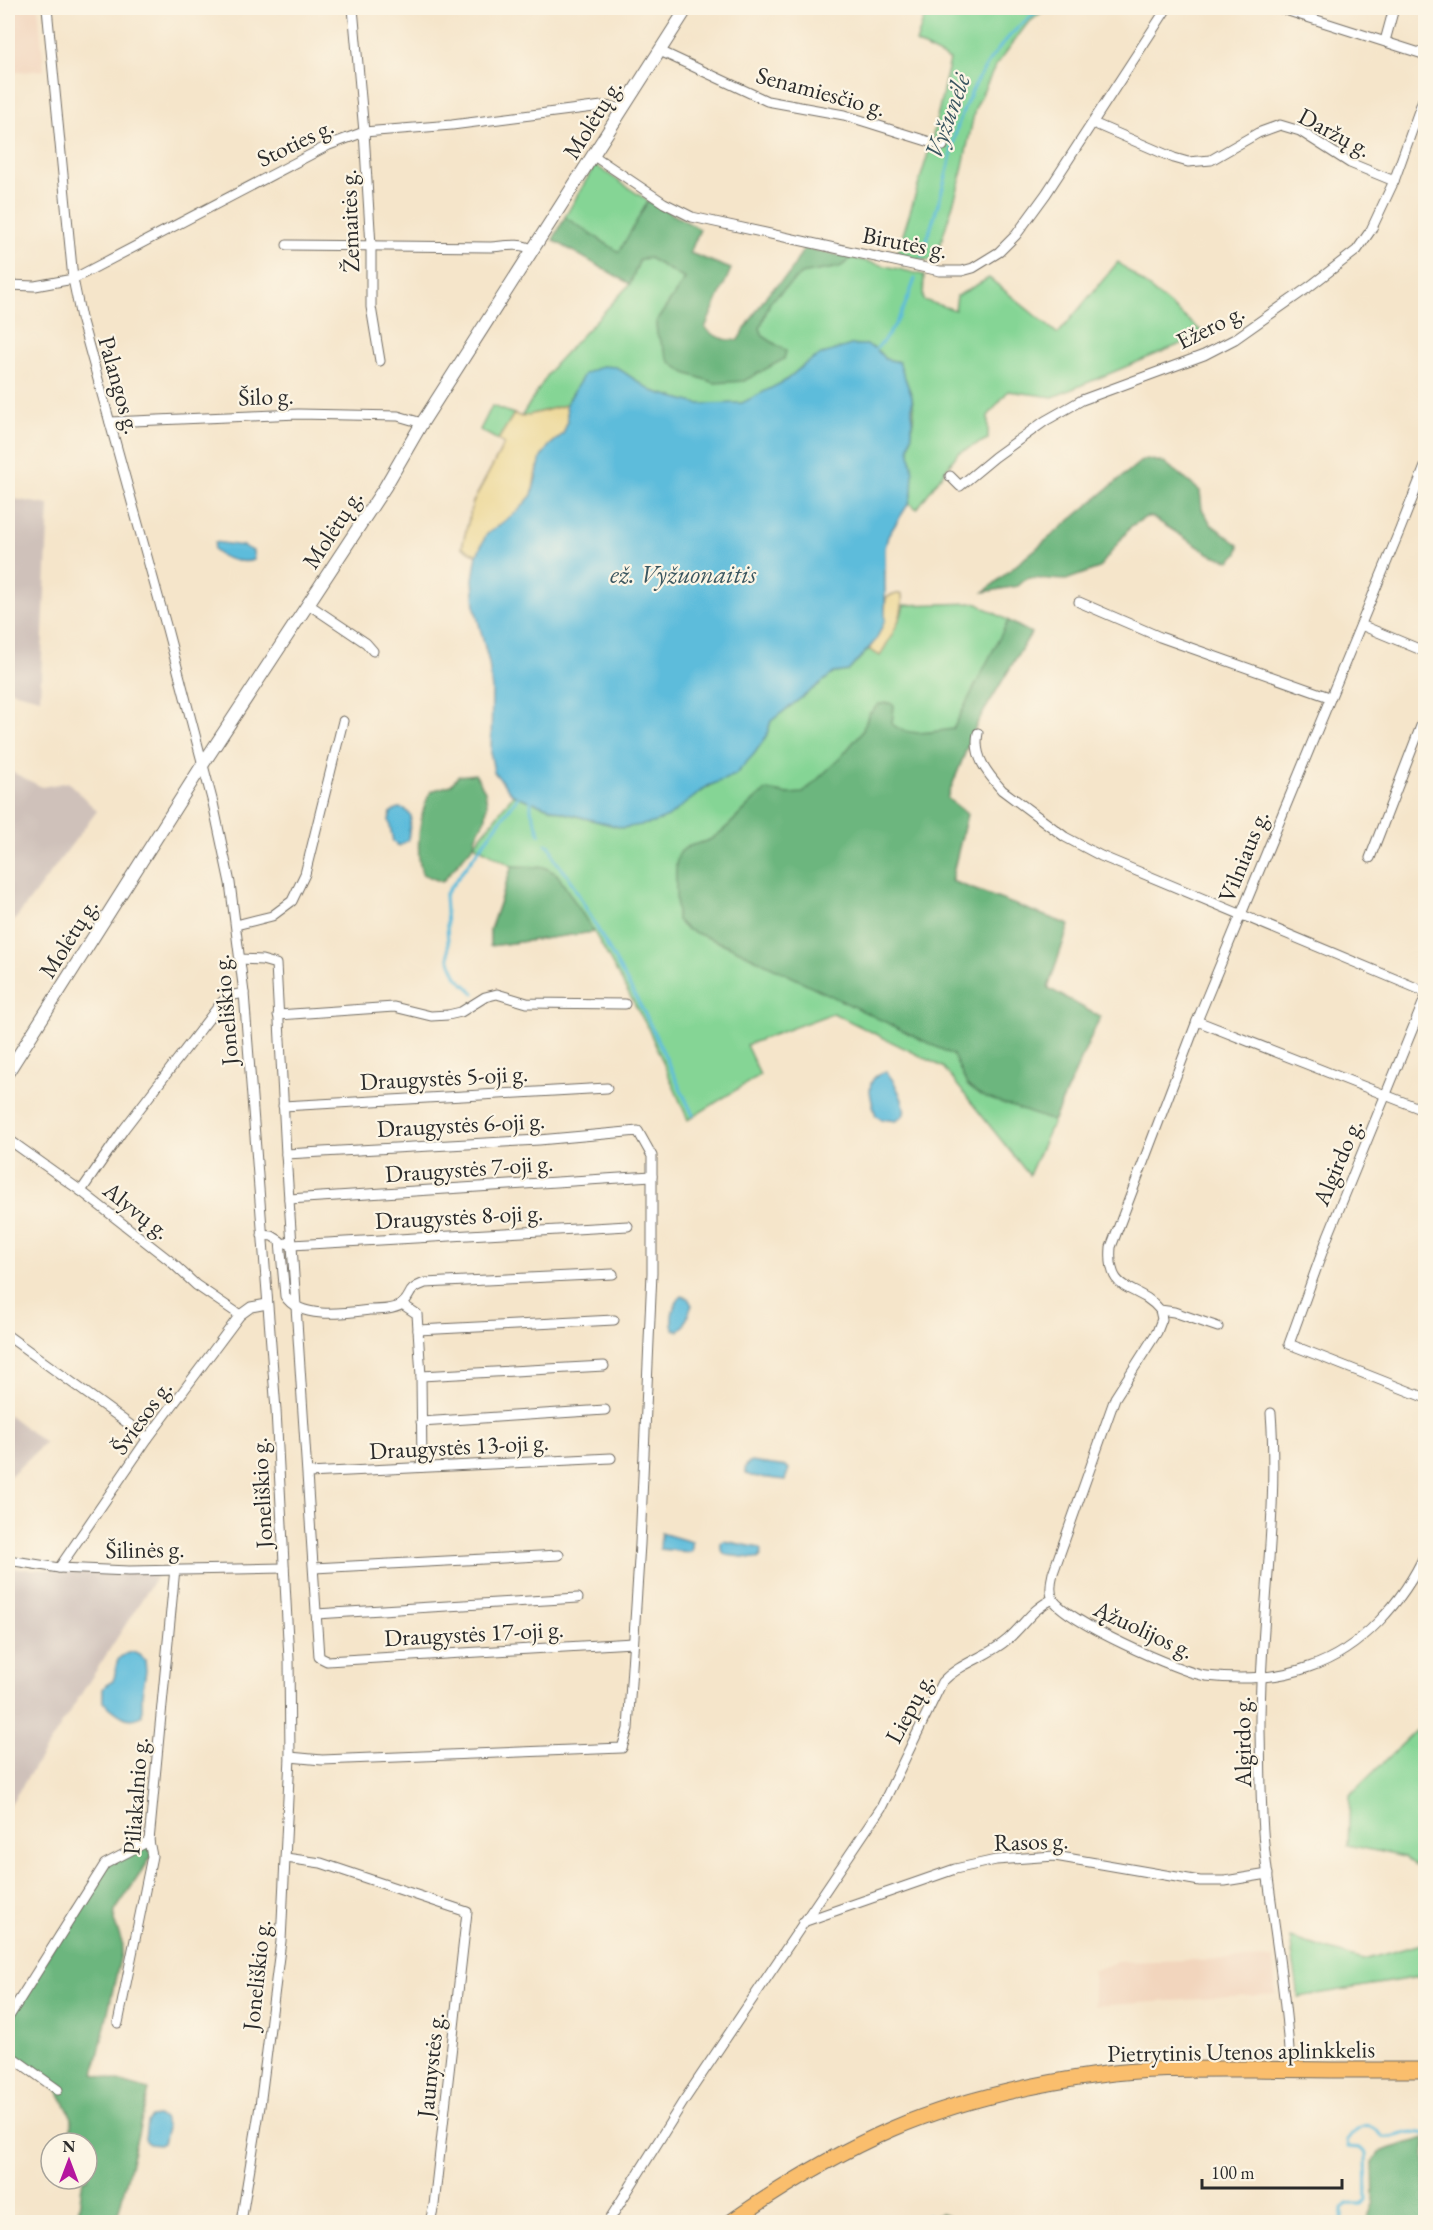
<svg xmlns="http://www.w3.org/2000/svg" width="1433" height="2230" font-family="'EB Garamond',serif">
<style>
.built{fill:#f2d5bd}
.industrial{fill:#cfc1ba}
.green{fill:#85d595;stroke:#588060;stroke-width:1.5}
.forest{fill:#6cb67e;stroke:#4c7054;stroke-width:1.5}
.sand{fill:#eeda9e;stroke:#8c8264;stroke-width:1.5}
.water{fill:#5dbcdb;stroke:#447483;stroke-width:1.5}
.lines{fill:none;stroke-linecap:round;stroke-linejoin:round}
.stream{stroke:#5dbcdb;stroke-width:3}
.minor-casing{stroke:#726c63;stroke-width:11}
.tertiary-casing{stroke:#726c63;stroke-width:14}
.trunk-casing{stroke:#726c63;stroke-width:17}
.minor{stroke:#fff;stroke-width:9}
.tertiary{stroke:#fff;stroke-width:12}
.trunk{stroke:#fabe6d;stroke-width:15}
.labels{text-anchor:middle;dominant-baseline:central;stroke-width:4.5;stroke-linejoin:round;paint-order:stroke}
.street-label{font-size:24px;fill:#2b2b2b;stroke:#fcf5e5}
.water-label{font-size:26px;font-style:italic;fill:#3a5660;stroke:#fcf5e5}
</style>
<rect width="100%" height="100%" fill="#fcf5e5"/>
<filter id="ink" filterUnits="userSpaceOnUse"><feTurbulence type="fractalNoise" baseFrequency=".0167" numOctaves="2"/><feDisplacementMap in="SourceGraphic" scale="12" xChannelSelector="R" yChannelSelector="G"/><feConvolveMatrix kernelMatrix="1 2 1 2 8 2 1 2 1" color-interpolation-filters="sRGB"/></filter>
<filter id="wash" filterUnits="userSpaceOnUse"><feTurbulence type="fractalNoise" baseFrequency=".008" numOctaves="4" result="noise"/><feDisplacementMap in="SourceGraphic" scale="24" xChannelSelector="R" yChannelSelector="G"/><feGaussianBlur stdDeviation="1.35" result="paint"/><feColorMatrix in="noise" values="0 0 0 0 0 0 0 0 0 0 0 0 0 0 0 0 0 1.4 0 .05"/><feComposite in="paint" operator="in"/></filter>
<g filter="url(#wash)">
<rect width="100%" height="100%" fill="#f5e5ca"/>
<g class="built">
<polygon points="8,8 38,8 44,70 8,73"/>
<polygon points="1273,1958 1276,1994 1094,2006 1093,1971 1116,1962"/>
</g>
<g class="industrial">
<polygon points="8,498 49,505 40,698 8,690"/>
<polygon points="8,770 42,787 68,782 97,811 8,929"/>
<polygon points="8,1414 45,1443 8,1478"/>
<polygon points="8,1567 20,1569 160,1571 8,1808"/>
</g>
<g class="green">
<polygon points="927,8 1047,8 1027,24 995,67 975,109 959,185 935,261 896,257 931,144 950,60 916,43"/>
<polygon points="595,165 648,201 619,253 565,217"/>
<polygon points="649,258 685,279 656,322 657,334 778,346 763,336 760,328 770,302 801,273 840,267 852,258 924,275 923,300 955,310 957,296 989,278 1058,334 1118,262 1205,334 1053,397 1008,391 988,416 988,439 958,453 917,509 909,503 912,493 909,447 912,433 914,410 912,397 899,362 885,359 876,349 866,345 851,345 805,364 785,381 756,398 742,403 721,404 697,404 652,391 616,367 573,391 566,405 521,417 554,365 630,284 640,259"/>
<polygon points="492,406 514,414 498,440 480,430"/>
<polygon points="976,603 1031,633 977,723 947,798 967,814 951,881 1069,925 1048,988 1100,1017 1029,1175 943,1067 833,1013 746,1045 760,1075 688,1120 648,1028 594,932 490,946 490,930 512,866 474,845 513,795 565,813 623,828 690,799 718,781 754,754 766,737 771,721 834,673 848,671 869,649 880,656 901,616 904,605"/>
<polygon points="1425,1722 1425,1872 1404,1857 1348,1845 1350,1795"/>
<polygon points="1290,1938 1363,1960 1425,1943 1425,1976 1299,1997"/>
</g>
<g class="forest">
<path d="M648 201 700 229 690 253 731 269 705 328C714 337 725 341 738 340L768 293 789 274 804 248 852 258 840 267 801 274 770 302 760 328 763 336 786 351 784 359 744 381 715 383 685 373 669 361 657 334 656 322 685 279 649 258 640 259 630 284 553 240 565 217 619 252Z"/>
<polygon points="1147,459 1165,463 1200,491 1202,509 1211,524 1239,545 1238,553 1230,561 1210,554 1152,517 1146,517 1131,526 1099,568 1066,580 1027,578 1018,586 984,592 1140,462"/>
<path d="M1008 621 1031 633 977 723 947 798 967 814 951 881 1069 925 1048 988 1100 1017 1053 1121 979 1095 967 1085 953 1055 731 947 686 929 677 920C677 906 674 871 677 859 680 844 700 845 711 839 733 826 747 803 767 790L788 794 803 793 840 758 862 732 869 714 879 704 890 703 894 706 892 724C910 738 931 732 953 729Z"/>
<path d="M475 774 485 791 487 804 486 817 476 836 474 845 442 882 422 874C415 851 419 812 431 791L451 785 458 776Z"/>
<polygon points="512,866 544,867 557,874 594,932 490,946 490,930"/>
<polygon points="149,1841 152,1856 115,1911 114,1921 123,1945 94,2074 149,2090 116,2222 77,2222 83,2179 87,2179 87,2143 69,2143 72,2118 58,2090 8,2054 8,2018 105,1864"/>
<polygon points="1425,2138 1425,2222 1366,2222 1374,2202 1373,2163 1379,2152"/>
<polygon points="941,2214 963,2222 917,2222"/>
</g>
<g class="sand">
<polygon points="566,405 568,421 563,434 549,446 536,471 532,495 519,510 487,535 477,555 462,547 473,502 504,444 498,440 514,414 522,417"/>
<path d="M893 594H902C905 617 891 636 880 656L869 649C882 633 885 618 886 598Z"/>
</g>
<g class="water">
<polygon points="851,345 866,345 876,349 885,359 899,362 912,397 912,433 909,447 913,472 912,493 909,503 888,536 885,548 885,620 876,640 848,671 834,673 771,721 766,737 754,754 735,775 708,786 668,817 653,823 623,828 565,813 513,795 494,772 491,756 492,690 489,663 475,608 473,579 477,555 486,535 519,510 532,495 541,457 549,446 563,434 568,421 566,405 584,374 602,366 616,367 652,391 676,398 698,404 742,403 785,381 805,364 820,355"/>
<path d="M215 542 243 546 253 551 254 560C243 564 219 559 214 549Z"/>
<polygon points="398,808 405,809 411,816 408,840 399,846 393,842 389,820 391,812"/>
<path d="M886 1072C893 1077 907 1106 904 1114 902 1117 899 1119 896 1121L881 1119 876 1116C871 1099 862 1077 886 1072Z"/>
<path d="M682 1296 688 1298 692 1305 684 1326 679 1331 673 1329C670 1317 673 1304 682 1296Z"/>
<polygon points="751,1462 787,1467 789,1469 785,1480 751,1476 746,1474 745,1469 747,1464"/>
<polygon points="661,1533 692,1542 692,1551 689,1552 660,1549"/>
<path d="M724 1541 760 1548C764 1551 761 1556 759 1559L726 1555 721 1550V1543Z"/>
<path d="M132 1652 140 1655 145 1660 146 1671 142 1694V1715C128 1726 115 1711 103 1702V1689L106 1685 113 1681C119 1666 111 1657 132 1652Z"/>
<polygon points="157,2116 163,2118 167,2128 163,2143 159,2145 149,2144 145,2139 147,2122 151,2117"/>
</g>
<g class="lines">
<g class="stream">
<path d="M922 256C930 230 939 203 946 176 951 159 953 139 959 122 975 76 1002 36 1042 8"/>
<path d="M876 349C896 329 906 305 915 279"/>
<polyline points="531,800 531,810 540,834"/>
<polyline points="546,844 550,846 555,860 568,876 645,1014 693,1115"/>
<polyline points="474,993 457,977 449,958 445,895 518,797"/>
<polyline points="922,2222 927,2216 936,2218 939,2222"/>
<polyline points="1327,2222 1333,2222"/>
<path d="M1339 2222 1342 2217V2209L1347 2204H1362L1367 2200 1366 2154 1360 2148 1348 2147 1347 2141C1358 2125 1371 2120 1383 2137 1400 2139 1405 2128 1426 2134"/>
</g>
</g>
</g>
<g filter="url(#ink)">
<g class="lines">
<g class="minor-casing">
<g id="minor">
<polyline points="47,8 73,279 81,318 167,629 213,803 230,883 244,993 276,1410 289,1659 290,1757 281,1941 260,2106 241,2222"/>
<polyline points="353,8 364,132 371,246 371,307 380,361"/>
<polyline points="1279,8 1426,55"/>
<polyline points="1385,41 1394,8"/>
<polyline points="660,51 767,101 844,115 943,146"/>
<polyline points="1093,123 1174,158 1188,162 1211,160 1258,133 1280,125 1300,131 1350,163 1394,181"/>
<polyline points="594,156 664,203 692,217 940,271 962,271 973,268 999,252 1016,235 1046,194 1167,8"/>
<path d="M287 245 491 247C505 246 521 242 533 250"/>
<polyline points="8,285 35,286 73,279 329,145 364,132 452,125 602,106 614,107 623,110"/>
<polyline points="110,422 298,414 398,416 422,423"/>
<polyline points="950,476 960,486 995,457 1045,421 1082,400 1204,355 1235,339 1309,287 1357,250 1371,230 1394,181 1426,91"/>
<polyline points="1079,602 1160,637 1329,697"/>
<polyline points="308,604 366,643 373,651"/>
<polyline points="1361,625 1426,652"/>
<path d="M978 733C973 756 987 773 1002 790L1065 837 1101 856 1426 992"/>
<polyline points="1370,858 1426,713"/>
<polyline points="236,925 272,916 292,901 305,874 343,721"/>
<polyline points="240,959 262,960 276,964 286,1154 319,1657 327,1661 633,1643"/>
<polyline points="1426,996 1328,1236 1289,1344 1426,1398"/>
<polyline points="278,1015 394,1007 431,1016 448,1015 461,1012 485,997 497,994 527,1003 625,1004"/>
<polyline points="1197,1021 1426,1111"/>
<polyline points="283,1106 607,1088"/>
<polyline points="8,1139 81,1191 169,1260 196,1285 240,1315"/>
<polyline points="286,1154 539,1140 638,1131 652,1156 652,1273 640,1544 628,1729 622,1748 322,1760 290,1757"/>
<polyline points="81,1191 124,1129 221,1003 229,996 244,993"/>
<polyline points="289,1199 652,1176"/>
<path d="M262 1235 272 1236 280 1241 285 1296C300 1320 345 1313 369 1310 379 1310 394 1310 402 1304 414 1294 404 1291 425 1283L613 1274"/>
<polyline points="286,1243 292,1245 628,1226"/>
<polyline points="402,1304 417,1314 421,1376 422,1467"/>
<path d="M1160 1310 1162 1319 1157 1332 1115 1398 1053 1573C1051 1581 1049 1591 1053 1599 1064 1620 1181 1673 1206 1676 1240 1680 1276 1679 1309 1667 1361 1650 1404 1601 1426 1552"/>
<path d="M1218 1327 1174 1312 1160 1310C1137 1282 1107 1297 1111 1247L1197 1021 1399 532 1426 464"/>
<polyline points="418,1330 614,1320"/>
<polyline points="8,1336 148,1438"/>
<polyline points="421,1376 604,1366"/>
<path d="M1271 1413C1279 1519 1259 1625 1260 1731 1261 1771 1260 1813 1265 1853 1273 1925 1287 1997 1290 2069"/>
<polyline points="421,1422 605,1410"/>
<polyline points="308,1473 611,1458"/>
<polyline points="8,1560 59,1568 129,1571 284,1568"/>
<polyline points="59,1568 148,1438 240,1315 251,1307 267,1304"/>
<polyline points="314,1568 559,1555"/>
<polyline points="316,1614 578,1598"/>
<polyline points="286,1858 321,1863 467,1912 434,2205 430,2222"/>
<polyline points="803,1922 955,1869 996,1860 1055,1856 1200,1881 1225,1881 1268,1874"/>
<polyline points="8,2018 105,1864 149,1841"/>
<polyline points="118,2023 152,1856 149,1841 175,1568"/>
<polyline points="8,2054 58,2090"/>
<path d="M608 2222 683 2102 881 1808 942 1682C961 1662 988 1657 1008 1639 1024 1625 1033 1608 1053 1599"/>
</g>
</g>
<g class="tertiary-casing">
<polyline id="tertiary" points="8,1072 203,764 385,487 422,423 687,8"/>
</g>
<g class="trunk-casing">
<path id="trunk" d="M731 2222C781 2187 835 2154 892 2129 957 2101 1028 2085 1098 2075 1149 2068 1201 2069 1253 2069 1310 2070 1368 2070 1426 2070"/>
</g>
<use href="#minor" class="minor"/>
<use href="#tertiary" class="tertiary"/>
<use href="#trunk" class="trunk"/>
</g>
</g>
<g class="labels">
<g class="street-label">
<text transform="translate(821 91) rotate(15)">Senamiesčio g.</text>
<text transform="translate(592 119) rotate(-58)">Molėtų g.</text>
<text transform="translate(1335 132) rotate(28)">Daržų g.</text>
<text transform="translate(295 142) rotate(-26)">Stoties g.</text>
<text transform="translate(349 221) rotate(-92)">Žemaitės g.</text>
<text transform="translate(905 242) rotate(11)">Birutės g.</text>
<text transform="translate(1210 326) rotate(-27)">Ežero g.</text>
<text transform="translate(120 385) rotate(74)">Palangos g.</text>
<text transform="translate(266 396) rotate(-2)">Šilo g.</text>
<text transform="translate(332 529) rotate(-57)">Molėtų g.</text>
<text transform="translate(1243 856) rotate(-68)">Vilniaus g.</text>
<text transform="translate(68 938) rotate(-58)">Molėtų g.</text>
<text transform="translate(225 1010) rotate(-95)">Joneliškio g.</text>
<text transform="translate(444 1077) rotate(-3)">Draugystės 5-oji g.</text>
<text transform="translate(461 1124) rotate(-3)">Draugystės 6-oji g.</text>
<text transform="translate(1337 1162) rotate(-67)">Algirdo g.</text>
<text transform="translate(469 1168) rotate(-4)">Draugystės 7-oji g.</text>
<text transform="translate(137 1210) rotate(38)">Alyvų g.</text>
<text transform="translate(459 1216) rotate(-3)">Draugystės 8-oji g.</text>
<text transform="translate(141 1417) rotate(-54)">Šviesos g.</text>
<text transform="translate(459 1446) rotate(-3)">Draugystės 13-oji g.</text>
<text transform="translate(261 1493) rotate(-93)">Joneliškio g.</text>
<text transform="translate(145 1549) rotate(-1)">Šilinės g.</text>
<text transform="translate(1144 1629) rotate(25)">Ąžuolijos g.</text>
<text transform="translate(474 1633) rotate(-3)">Draugystės 17-oji g.</text>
<text transform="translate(909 1708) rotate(-62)">Liepų g.</text>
<text transform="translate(1242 1742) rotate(-91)">Algirdo g.</text>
<text transform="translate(135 1796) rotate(-86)">Piliakalnio g.</text>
<text transform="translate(1031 1841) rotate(-2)">Rasos g.</text>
<text transform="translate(256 1975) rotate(-84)">Joneliškio g.</text>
<text transform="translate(1241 2051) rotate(-1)">Pietrytinis Utenos aplinkkelis</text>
<text transform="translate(430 2065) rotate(-84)">Jaunystės g.</text>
</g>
<g class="water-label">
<text transform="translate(947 116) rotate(-70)">Vyžunėlė</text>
<text x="683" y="574">ež. Vyžuonaitis</text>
</g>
</g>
<rect width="1433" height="2230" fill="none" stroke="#fcf5e5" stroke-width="30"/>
<g transform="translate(69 2161)"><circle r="28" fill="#fcf5e5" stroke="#a8a49b" stroke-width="1.5"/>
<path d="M0-4.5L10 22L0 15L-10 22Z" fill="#b5179e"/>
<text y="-9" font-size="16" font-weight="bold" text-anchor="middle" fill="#2b2b2b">N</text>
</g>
<path d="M1202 2179v9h140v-9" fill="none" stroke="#2b2b2b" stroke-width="3"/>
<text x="1211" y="2179" font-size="18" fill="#2b2b2b" stroke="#fcf5e5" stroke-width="4.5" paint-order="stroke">100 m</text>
</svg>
